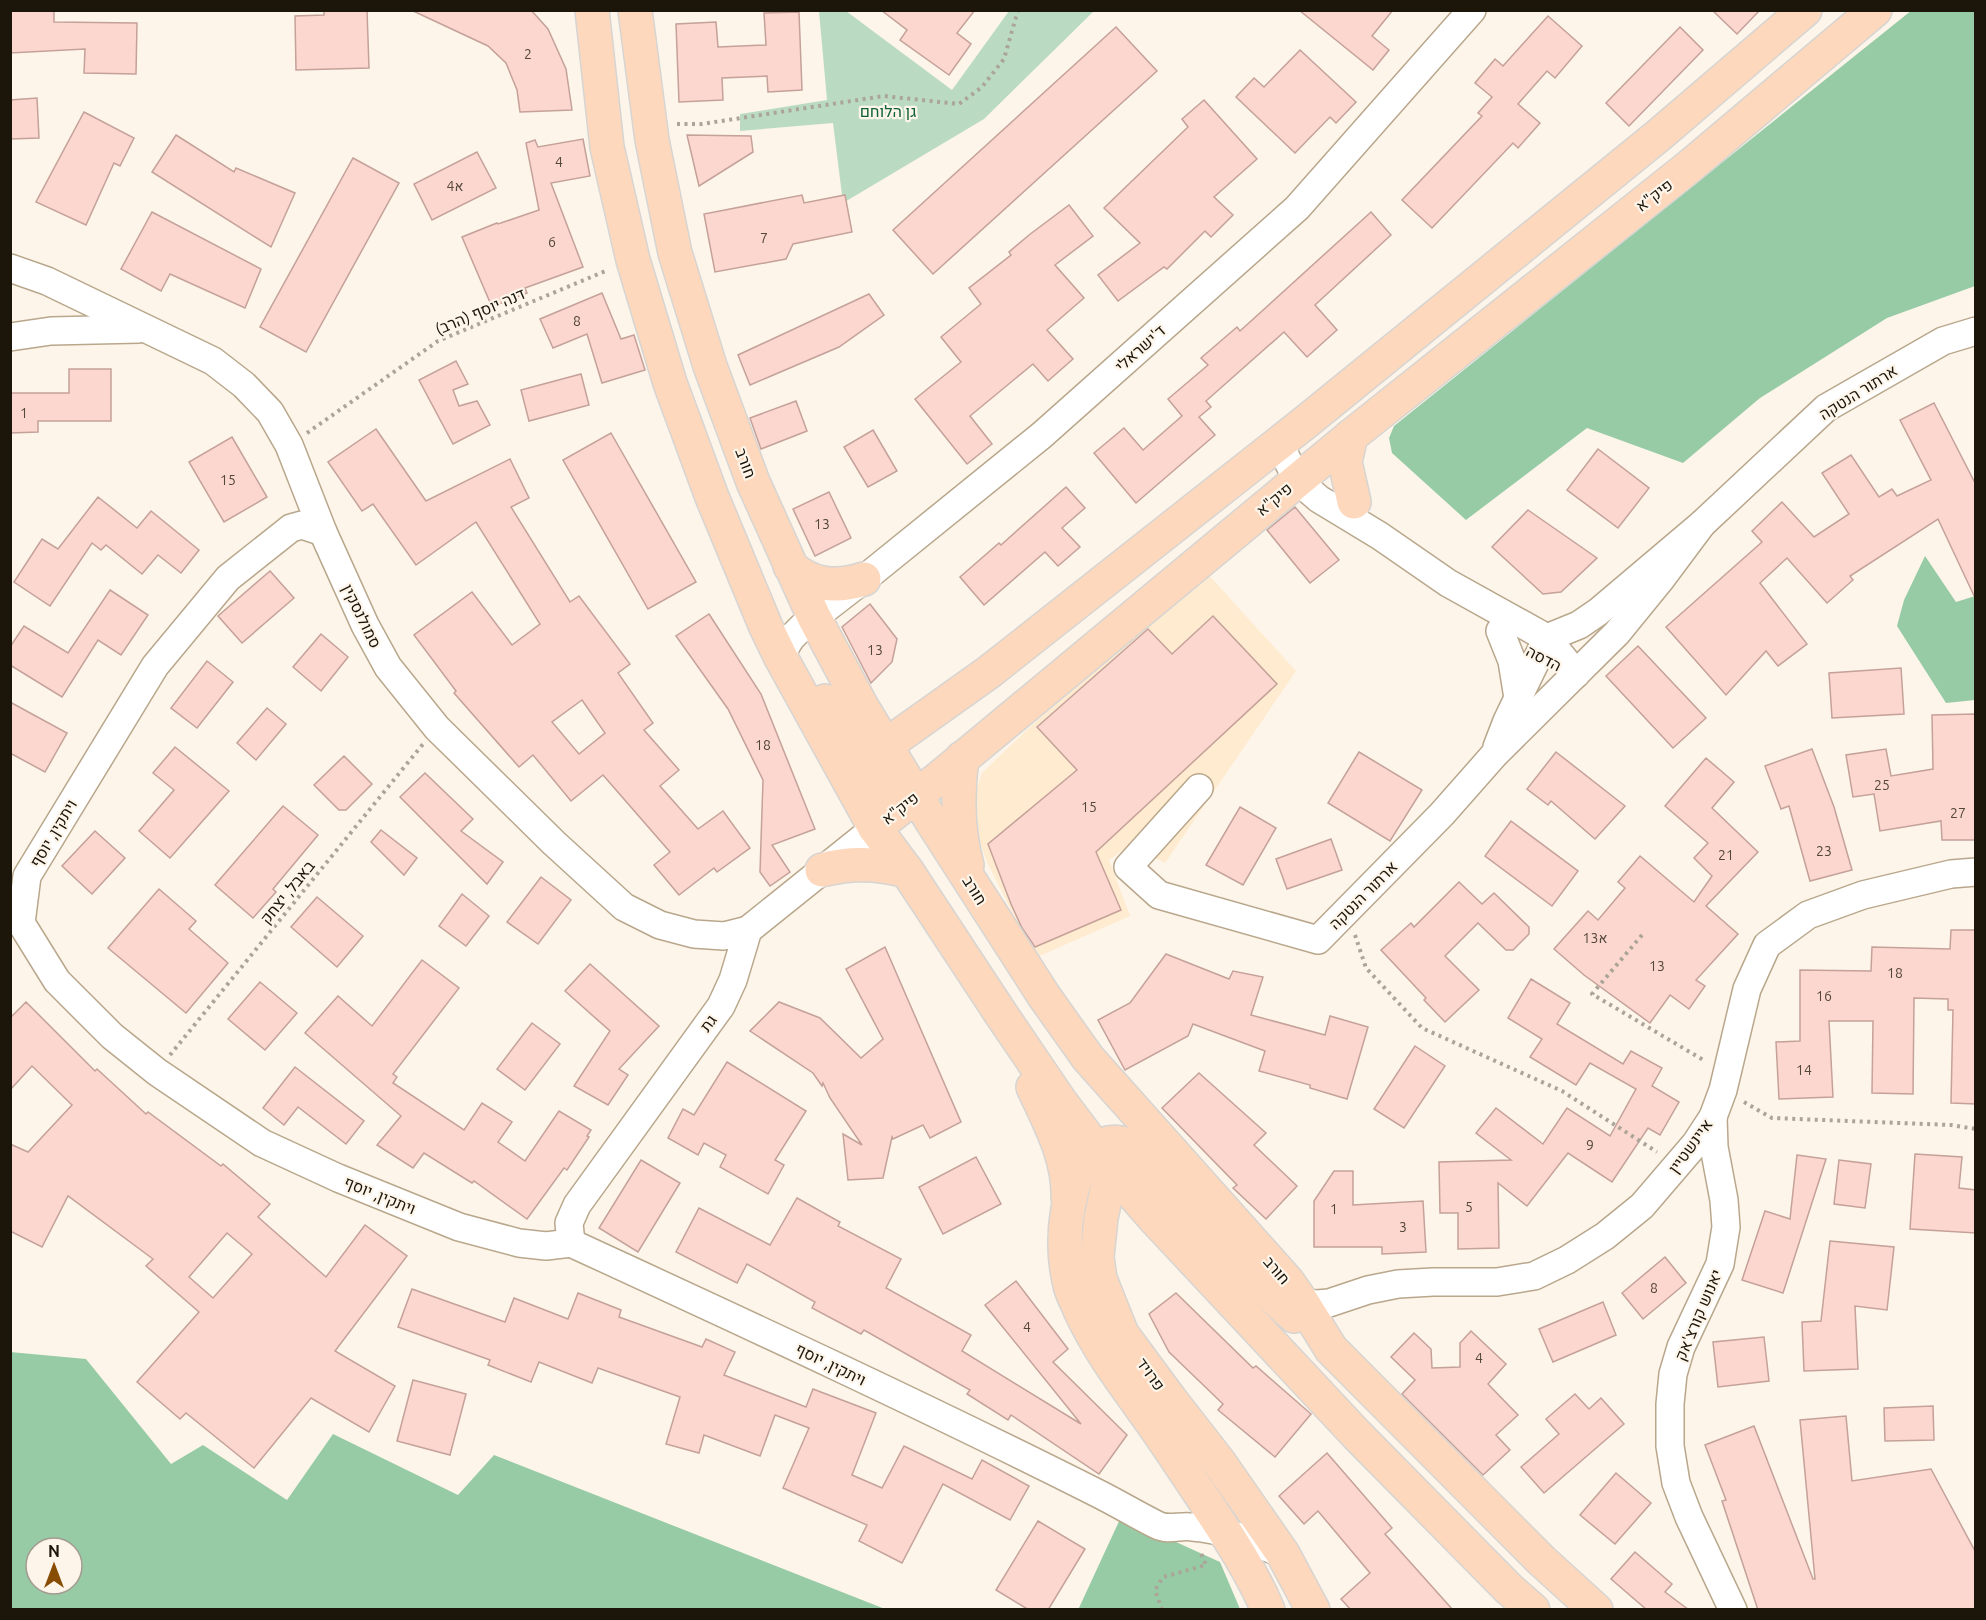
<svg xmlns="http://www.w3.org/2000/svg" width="1986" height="1620" font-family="Ubuntu,Heebo,sans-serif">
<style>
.built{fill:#ffebcf}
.green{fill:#badbc2}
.forest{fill:#97cba5;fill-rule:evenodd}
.building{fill:#fcd7cf;stroke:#c4a199;stroke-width:1.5;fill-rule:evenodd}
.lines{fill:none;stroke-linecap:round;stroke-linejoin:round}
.minor-casing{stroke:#b9a78c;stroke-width:30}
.major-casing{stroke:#d6d5d3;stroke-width:36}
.path{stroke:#aba499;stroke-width:4;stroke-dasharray:3 4.5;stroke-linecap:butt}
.minor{stroke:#fff;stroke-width:27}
.major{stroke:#fdd8bc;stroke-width:33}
.labels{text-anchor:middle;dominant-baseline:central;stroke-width:4.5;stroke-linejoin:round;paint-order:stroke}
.number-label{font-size:14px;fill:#53463b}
.park-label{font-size:16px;fill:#116334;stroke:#fdf5ea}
.street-label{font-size:16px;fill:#1b150a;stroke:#fdf5ea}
</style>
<rect width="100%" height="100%" fill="#fdf5ea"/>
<polygon class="built" points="1205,571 1296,671 1165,863 1130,845 1109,860 1130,916 1035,958 987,862 974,826 973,799 982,773 1031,726"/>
<polygon class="green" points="819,11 846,11 952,90 1009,11 1094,11 984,119 843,203 833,123 740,131 740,114 827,100"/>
<g class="forest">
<polygon points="1912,10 1975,11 1975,286 1887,318 1760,398 1683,463 1587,428 1466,520 1392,453 1389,438 1394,426"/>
<polygon points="1925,556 1956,602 1975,596 1975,700 1946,703 1897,626 1904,600"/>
<path d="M10 1352 86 1359 171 1464 203 1445 287 1500 333 1434 458 1495 494 1455 885 1609H11ZM36 1548H72V1584H36Z"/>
<polygon points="1121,1517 1220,1562 1240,1609 1078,1610"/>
</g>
<g class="building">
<polygon points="10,10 54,10 54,22 137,23 136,74 84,73 85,49 10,53"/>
<polygon points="324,10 367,10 369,68 296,70 295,16 324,15"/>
<polygon points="411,10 531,10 548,29 566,69 572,110 520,112 517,90 506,63 488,46"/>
<polygon points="881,10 975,10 957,33 971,44 949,75 900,40 907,30"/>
<polygon points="1299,10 1393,10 1372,36 1389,50 1373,70"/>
<polygon points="1712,10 1760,10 1737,34"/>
<polygon points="799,12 802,90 768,92 767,76 722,78 723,100 679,102 676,24 716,22 718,47 766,45 764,13"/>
<polygon points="1548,16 1582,46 1555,78 1547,71 1518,104 1540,123 1518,148 1513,143 1432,228 1402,200 1482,116 1478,113 1492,97 1475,83 1495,59 1503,66"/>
<polygon points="1116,27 1157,71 933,274 893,230"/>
<polygon points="1680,27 1703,50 1629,126 1606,103"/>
<polygon points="1300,50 1356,102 1336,123 1330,117 1295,153 1236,97 1254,78 1264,87"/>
<polygon points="37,98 39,138 10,139 10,100"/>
<polygon points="1204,100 1257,159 1214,197 1233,215 1211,237 1205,231 1167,269 1164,267 1118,301 1098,275 1140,243 1104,208 1188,127 1182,119"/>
<polygon points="84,112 134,138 120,166 114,163 86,225 36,202"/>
<polygon points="176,135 234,172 236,168 295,193 271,247 152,172"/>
<polygon points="687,135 751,136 753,152 699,186"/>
<polygon points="583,139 590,176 551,183 583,267 525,288 527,293 492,307 462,237 497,223 498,224 539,210 526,143 535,140 538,147"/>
<polygon points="477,152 496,188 432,220 414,184"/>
<polygon points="353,158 399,183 306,352 260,327"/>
<polygon points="802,195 804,203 845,195 852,232 793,244 786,259 715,272 704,214"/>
<polygon points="1069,205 1093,236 1055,265 1084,298 1047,330 1073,359 1048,381 1033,364 970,416 992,444 967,464 915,399 961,362 941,337 981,304 969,288 1011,255 1009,252 1029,235"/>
<polygon points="152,212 261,269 245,308 170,274 161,291 121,269"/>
<polygon points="1371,212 1391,235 1315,305 1337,330 1307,357 1284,332 1206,401 1211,407 1199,417 1215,435 1136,503 1094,453 1124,428 1143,450 1182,416 1168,399 1208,365 1201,358 1237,327 1240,331"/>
<polygon points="602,293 621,339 634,335 645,370 602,383 587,334 553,348 540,319"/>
<polygon points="869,294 884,315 839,347 750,385 738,355"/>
<polygon points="456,361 468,384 453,390 459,406 477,401 490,425 453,444 419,380"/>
<polygon points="69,369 111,369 111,421 38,421 38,432 10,433 10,393 69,393"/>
<polygon points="581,374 589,405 529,421 521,390"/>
<polygon points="796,401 807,431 761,449 750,418"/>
<polygon points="1934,403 1976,485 1976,600 1938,519 1850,576 1853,580 1827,603 1787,558 1760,583 1807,644 1778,666 1766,651 1726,695 1666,627 1762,542 1752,531 1782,502 1814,537 1849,514 1822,473 1851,455 1879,497 1892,489 1897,496 1931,480 1900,420"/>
<path d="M376 429 426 501 510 459 529 498 511 507 570 602 579 596 630 664 618 673 653 723 644 730 679 770 660 786 698 829 723 811 750 848 717 872 714 868 679 895 654 865 670 852 603 775 571 801 533 755 519 767 454 693 456 691 414 635 472 592 512 645 540 624 476 522 416 565 373 504 362 511 328 462ZM582 700 605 733 579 754 552 722Z"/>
<polygon points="873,430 897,471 868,487 844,447"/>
<polygon points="611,433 696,582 648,609 563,460"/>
<polygon points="232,437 267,497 224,522 189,462"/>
<polygon points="1598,449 1649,488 1618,528 1567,490"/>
<polygon points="1066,487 1085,508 1062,528 1080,547 1058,566 1045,552 984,605 960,577 999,543 1001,545"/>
<polygon points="829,492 851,538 815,556 793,509"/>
<polygon points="98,497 137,528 151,511 199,550 181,573 158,555 142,574 106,545 101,550 92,543 50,606 14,582 42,539 58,549"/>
<polygon points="1295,507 1339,560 1310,583 1267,530"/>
<polygon points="1528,510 1597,558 1561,592 1543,594 1492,547"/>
<polygon points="270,571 294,598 242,643 218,616"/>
<polygon points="110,590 148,615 121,655 98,640 62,697 10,665 10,647 24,626 68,653"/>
<polygon points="870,604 897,639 892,662 871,683 842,627"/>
<polygon points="709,614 761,694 815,829 772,845 790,872 770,886 760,872 763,780 728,709 676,636"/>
<polygon points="1213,616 1277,684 1096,852 1121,910 1035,947 1022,928 1011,904 988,844 1077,770 1037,727 1148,629 1172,654"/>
<polygon points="321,634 348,657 321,691 293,667"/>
<polygon points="1638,646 1706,718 1673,748 1606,676"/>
<polygon points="207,661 233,682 197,728 171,708"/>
<polygon points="1901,668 1904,714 1832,718 1829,673"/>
<polygon points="10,702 67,733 45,772 10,753"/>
<polygon points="267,708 286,724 256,760 237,743"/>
<polygon points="1976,714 1976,840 1942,840 1941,821 1880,831 1874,794 1853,797 1846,755 1886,749 1891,776 1933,769 1932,715"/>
<polygon points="175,747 229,791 170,858 139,831 174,790 153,773"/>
<polygon points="1812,749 1834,807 1852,870 1810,881 1789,806 1781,809 1765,766"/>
<polygon points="1359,752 1422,790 1390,841 1328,803"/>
<polygon points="1556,752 1625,806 1595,839 1551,801 1548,805 1527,789"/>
<polygon points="344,756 372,784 346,810 339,810 314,785"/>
<polygon points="1706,758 1734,782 1712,808 1758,852 1706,906 1738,934 1696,980 1705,986 1689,1009 1670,995 1650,1023 1584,975 1554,949 1588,911 1598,920 1625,888 1618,882 1640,856 1694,902 1712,876 1694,858 1708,843 1665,806"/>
<polygon points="425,773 473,819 461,831 503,862 487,884 400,797"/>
<polygon points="283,806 318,835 273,889 276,892 253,918 215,885"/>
<polygon points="1240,807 1276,828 1243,885 1206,865"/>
<polygon points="1511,821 1578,871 1552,906 1485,856"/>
<polygon points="381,830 417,858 404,875 371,842"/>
<polygon points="95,831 125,858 92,894 62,866"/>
<polygon points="1331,839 1342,870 1287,889 1276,859"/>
<polygon points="541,877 571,900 538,944 507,922"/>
<polygon points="1459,882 1482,904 1494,893 1529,927 1529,934 1513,950 1506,950 1478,923 1445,956 1479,990 1445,1022 1424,1000 1426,998 1381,950 1411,923 1414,927"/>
<polygon points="159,889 196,921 189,929 228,963 186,1013 108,948"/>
<polygon points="462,894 489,916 466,946 439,926"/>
<polygon points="317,897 363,936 337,967 291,927"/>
<polygon points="1951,930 1976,930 1976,1104 1951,1103 1953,1010 1948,1010 1948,999 1914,998 1913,1094 1872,1093 1873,1021 1829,1021 1833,1097 1779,1099 1776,1042 1800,1041 1800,970 1871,971 1872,947 1950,949"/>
<polygon points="885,947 961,1122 930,1138 923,1125 893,1139 892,1137 883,1178 848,1180 843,1134 862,1145 830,1098 823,1083 822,1086 813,1073 750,1031 779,1002 820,1018 861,1058 883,1039 846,969"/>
<polygon points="1166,954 1229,979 1233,971 1263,977 1251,1015 1325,1035 1330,1016 1368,1027 1347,1099 1310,1088 1310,1085 1259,1071 1265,1051 1193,1024 1188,1036 1125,1070 1098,1020 1130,1003"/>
<polygon points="422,960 459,988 393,1074 397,1077 393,1083 464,1130 482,1103 512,1122 498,1142 525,1161 559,1111 591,1130 587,1136 589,1137 567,1170 564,1168 527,1219 474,1181 472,1183 424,1153 413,1168 377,1145 401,1116 305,1033 338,996 372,1026"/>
<polygon points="590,964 659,1026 619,1069 628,1075 608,1105 574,1086 610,1031 565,991"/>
<polygon points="1531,979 1570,1003 1557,1024 1623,1064 1631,1051 1662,1068 1652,1086 1679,1102 1660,1135 1648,1128 1612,1182 1568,1153 1527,1206 1498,1183 1499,1248 1458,1249 1458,1213 1440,1213 1439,1162 1511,1160 1476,1133 1496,1108 1543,1144 1567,1108 1610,1136 1636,1089 1590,1063 1576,1085 1530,1057 1542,1039 1508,1018"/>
<polygon points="260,982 297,1013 265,1050 228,1019"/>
<path d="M26 1002 95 1071 97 1069 146 1114 148 1112 221 1166 223 1164 270 1204 258 1217 326 1277 365 1225 407 1256 335 1351 395 1386 369 1432 311 1398 254 1468 186 1413 180 1419 137 1382 199 1312 146 1266 153 1259 68 1196 42 1247 10 1231V1144L28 1152 72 1105 32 1066 10 1090V1018ZM227 1233 252 1254 213 1298 189 1277Z"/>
<polygon points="532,1023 560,1044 525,1090 497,1069"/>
<polygon points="1415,1046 1445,1066 1404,1128 1374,1109"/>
<polygon points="727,1062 806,1111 775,1160 784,1165 768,1194 720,1167 726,1155 704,1143 698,1155 668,1138 683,1109 694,1115"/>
<polygon points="295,1067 364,1121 346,1144 298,1107 284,1125 263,1108"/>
<polygon points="1199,1073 1266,1133 1254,1145 1297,1186 1266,1219 1233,1188 1237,1185 1162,1108"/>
<polygon points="1915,1154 1962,1157 1959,1188 1976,1190 1976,1233 1910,1229"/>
<polygon points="1797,1155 1826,1159 1783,1293 1742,1280 1765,1211 1790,1219"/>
<polygon points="976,1157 1001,1204 943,1234 919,1187"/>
<polygon points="641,1160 680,1183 638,1252 599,1228"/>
<polygon points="1839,1160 1871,1164 1865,1208 1834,1204"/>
<polygon points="1334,1171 1353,1171 1353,1205 1423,1201 1426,1252 1382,1254 1382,1247 1314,1247 1314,1201"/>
<polygon points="797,1198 840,1222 838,1226 901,1259 886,1288 971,1335 962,1351 1081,1424 985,1305 1016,1281 1068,1349 1053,1362 1127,1435 1099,1474 1011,1415 1008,1420 967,1394 970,1390 864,1330 861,1334 812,1308 815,1302 747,1264 737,1283 676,1252 699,1208 770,1245"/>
<polygon points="1830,1241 1894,1247 1887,1310 1855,1306 1858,1369 1804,1371 1802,1322 1821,1321"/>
<polygon points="1665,1257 1686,1283 1643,1319 1622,1293"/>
<polygon points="412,1289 505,1322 514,1298 568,1319 578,1293 621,1310 619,1317 702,1347 706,1339 735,1352 724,1375 806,1407 813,1389 876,1413 852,1475 882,1488 904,1446 972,1479 982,1460 1029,1486 1010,1520 943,1484 902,1563 859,1541 867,1525 783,1488 809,1428 775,1415 760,1456 704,1435 699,1453 666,1444 680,1397 598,1368 592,1383 539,1362 531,1382 488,1365 490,1360 398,1327"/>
<polygon points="1176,1293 1253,1368 1256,1366 1311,1414 1275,1457 1218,1410 1223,1404 1169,1352 1149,1314"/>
<polygon points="1603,1302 1616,1335 1553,1362 1539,1329"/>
<polygon points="1471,1331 1506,1364 1488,1384 1518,1415 1496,1435 1510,1450 1483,1475 1402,1394 1415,1380 1391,1357 1414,1333 1431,1349 1432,1368 1460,1367 1460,1343"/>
<polygon points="1764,1337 1769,1381 1718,1387 1713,1342"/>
<polygon points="413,1380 466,1394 450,1455 397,1441"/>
<polygon points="1575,1394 1589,1409 1601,1398 1624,1424 1544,1493 1521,1467 1559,1434 1546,1419"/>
<polygon points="1933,1406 1934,1440 1885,1441 1884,1408"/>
<polygon points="1846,1416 1852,1481 1931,1469 1976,1553 1976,1610 1758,1610 1722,1501 1726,1500 1705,1445 1754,1426 1813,1579 1815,1579 1800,1420"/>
<polygon points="1327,1453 1392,1528 1385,1534 1453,1610 1351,1610 1341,1599 1370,1573 1318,1511 1304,1524 1279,1496"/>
<polygon points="1616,1473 1651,1503 1615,1544 1580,1515"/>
<polygon points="1038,1521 1085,1549 1048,1610 1029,1610 996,1590"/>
<polygon points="1635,1552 1672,1584 1665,1592 1689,1610 1647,1610 1611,1579"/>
</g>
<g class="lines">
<g class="minor-casing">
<g id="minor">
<polyline points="10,268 47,281 213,361 244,385 270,412 289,445 323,532 365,625 388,667 437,728 554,843 624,907 660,925 694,934 724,936 748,930"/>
<polyline points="10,337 51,331 139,329"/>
<polyline points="1279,443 1297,480 1319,499 1380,536 1448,583 1547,638 1576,674"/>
<path d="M323 532 302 525 291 528 228 578 155 666 27 876 21 923 57 981 112 1036 157 1072 262 1143 338 1178 459 1227 519 1243 546 1246 571 1243C747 1324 924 1406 1097 1493 1117 1503 1137 1515 1157 1525 1169 1531 1180 1525 1192 1527 1224 1529 1254 1542 1283 1554"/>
<polyline points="1500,631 1512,661 1518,698"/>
<polyline points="780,656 791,638 802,627 864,579 1042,435 1297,208 1472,10"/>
<polyline points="1497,747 1507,721 1547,638 1579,625 1598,612 1702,524 1826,408 1943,341 1976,331"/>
<polyline points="1199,788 1128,867 1159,895 1318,940 1442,814 1494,755 1617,633 1661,579 1702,524"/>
<polyline points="1713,1117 1714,1147 1724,1200 1726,1227 1720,1264 1681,1347 1673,1374 1670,1404 1670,1446 1676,1483 1689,1517 1733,1610"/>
<polyline points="571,1243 569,1223 577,1205 721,1006 733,980 748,930 875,828"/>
<polyline points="1302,1302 1316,1304 1329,1303 1368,1290 1398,1284 1433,1282 1497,1282 1534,1276 1567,1260 1605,1236 1642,1206 1696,1143 1713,1117 1723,1090 1747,989 1767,945 1808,915 1863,895 1951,874 1976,872"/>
</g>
</g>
<g class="major-casing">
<g id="major">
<polyline points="592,10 607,147 633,260 670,383 712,497 766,627 780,656 875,828 907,871 999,1011 1060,1101 1112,1170 1153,1217 1357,1435 1509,1589 1533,1610"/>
<polyline points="635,10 652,140 675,253 710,366 753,482 814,617 862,707 931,820 1044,996 1088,1058 1288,1282 1302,1302 1331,1349 1541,1560 1596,1610"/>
<polyline points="1351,436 1345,462 1354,502"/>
<path d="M790 566C812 586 836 588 864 579"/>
<polyline points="825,701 853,739 871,771 884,782"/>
<path d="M962 758C957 795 957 829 967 865"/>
<polyline points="871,815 868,793 871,771 885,746 989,672 1307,421 1659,135 1805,10"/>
<polyline points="875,828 939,778 1351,436 1690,166 1875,10"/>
<path d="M822 870C851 862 878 863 907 871"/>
<path d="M1033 1087C1049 1122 1069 1157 1068 1197"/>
<polyline points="1118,1154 1108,1185 1101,1218 1097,1257 1100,1279 1122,1334 1170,1399 1219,1462 1283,1554 1313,1610"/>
<path d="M1268 1610C1250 1568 1224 1530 1199 1492 1182 1467 1166 1442 1148 1417 1123 1382 1099 1351 1080 1310 1077 1302 1072 1294 1070 1285 1061 1248 1065 1209 1077 1174 1083 1155 1101 1139 1121 1143 1180 1199 1233 1262 1294 1316"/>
</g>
</g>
<g class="path">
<polyline points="677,124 702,124 884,96 959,104 982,87 1004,59 1018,10"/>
<polyline points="307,433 438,341 608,270"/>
<polyline points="1355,935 1366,968 1422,1028 1562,1091 1657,1152"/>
<polyline points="1642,935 1592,994 1705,1061"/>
<polyline points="170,1055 423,744"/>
<polyline points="1744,1102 1772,1118 1951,1125 1976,1129"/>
<polyline points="1162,1610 1155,1590 1163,1577 1206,1565 1200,1551"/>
</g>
<use href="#minor" class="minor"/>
<use href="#major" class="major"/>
</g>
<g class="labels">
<g class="number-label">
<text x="528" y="54">2</text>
<text x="559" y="162">4</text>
<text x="455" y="186">4א</text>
<text x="764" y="238">7</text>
<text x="552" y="242">6</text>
<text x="577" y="321">8</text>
<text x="24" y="413">1</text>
<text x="228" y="480">15</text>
<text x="822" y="524">13</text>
<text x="875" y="650">13</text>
<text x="763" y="745">18</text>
<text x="1882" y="785">25</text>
<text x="1089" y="807">15</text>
<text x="1958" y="813">27</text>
<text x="1824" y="851">23</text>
<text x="1726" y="855">21</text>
<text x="1595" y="938">13א</text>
<text x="1657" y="966">13</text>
<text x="1895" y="973">18</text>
<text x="1824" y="996">16</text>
<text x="1804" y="1070">14</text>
<text x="1590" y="1145">9</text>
<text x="1469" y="1207">5</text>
<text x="1334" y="1209">1</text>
<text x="1403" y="1227">3</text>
<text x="1654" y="1288">8</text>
<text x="1027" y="1327">4</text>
<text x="1479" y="1358">4</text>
</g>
<g class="park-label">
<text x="888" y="111">גן הלוחם</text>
</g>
<g class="street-label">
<text transform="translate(1654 195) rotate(-38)">פיק"א</text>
<text transform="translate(480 311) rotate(-23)">דנה יוסף (הרב)</text>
<text transform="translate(1140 348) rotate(-42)">ד'ישראלי</text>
<text transform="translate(1858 392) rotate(-32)">ארתור הנטקה</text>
<text transform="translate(746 463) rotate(69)">חורב</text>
<text transform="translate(1274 499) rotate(-40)">פיק"א</text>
<text transform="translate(362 616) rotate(64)">סמולנסקין</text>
<text transform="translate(1544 658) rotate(27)">הדסה</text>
<text transform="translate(900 808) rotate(-38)">פיק"א</text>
<text transform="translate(53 833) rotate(-59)">ויתקין, יוסף</text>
<text transform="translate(975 890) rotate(58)">חורב</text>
<text transform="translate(287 892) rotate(-51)">באבל, יצחק</text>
<text transform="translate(1363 895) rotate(-45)">ארתור הנטקה</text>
<text transform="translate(708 1023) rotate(-54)">גת</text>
<text transform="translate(1690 1146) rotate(-54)">איינשטיין</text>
<text transform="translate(380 1195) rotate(22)">ויתקין, יוסף</text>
<text transform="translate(1277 1270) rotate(49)">חורב</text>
<text transform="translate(1698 1315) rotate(-67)">יאנוש קורצ'אק</text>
<text transform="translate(831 1364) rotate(26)">ויתקין, יוסף</text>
<text transform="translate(1151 1374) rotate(54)">פרויד</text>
</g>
</g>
<rect width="1986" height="1620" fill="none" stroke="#1b150a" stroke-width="24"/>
<g transform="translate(54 1566)"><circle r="28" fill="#fdf5ea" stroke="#a39b90" stroke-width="1.5"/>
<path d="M0-4.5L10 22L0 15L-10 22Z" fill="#874d04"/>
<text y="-9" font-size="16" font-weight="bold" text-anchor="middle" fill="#1b150a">N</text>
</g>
</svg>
